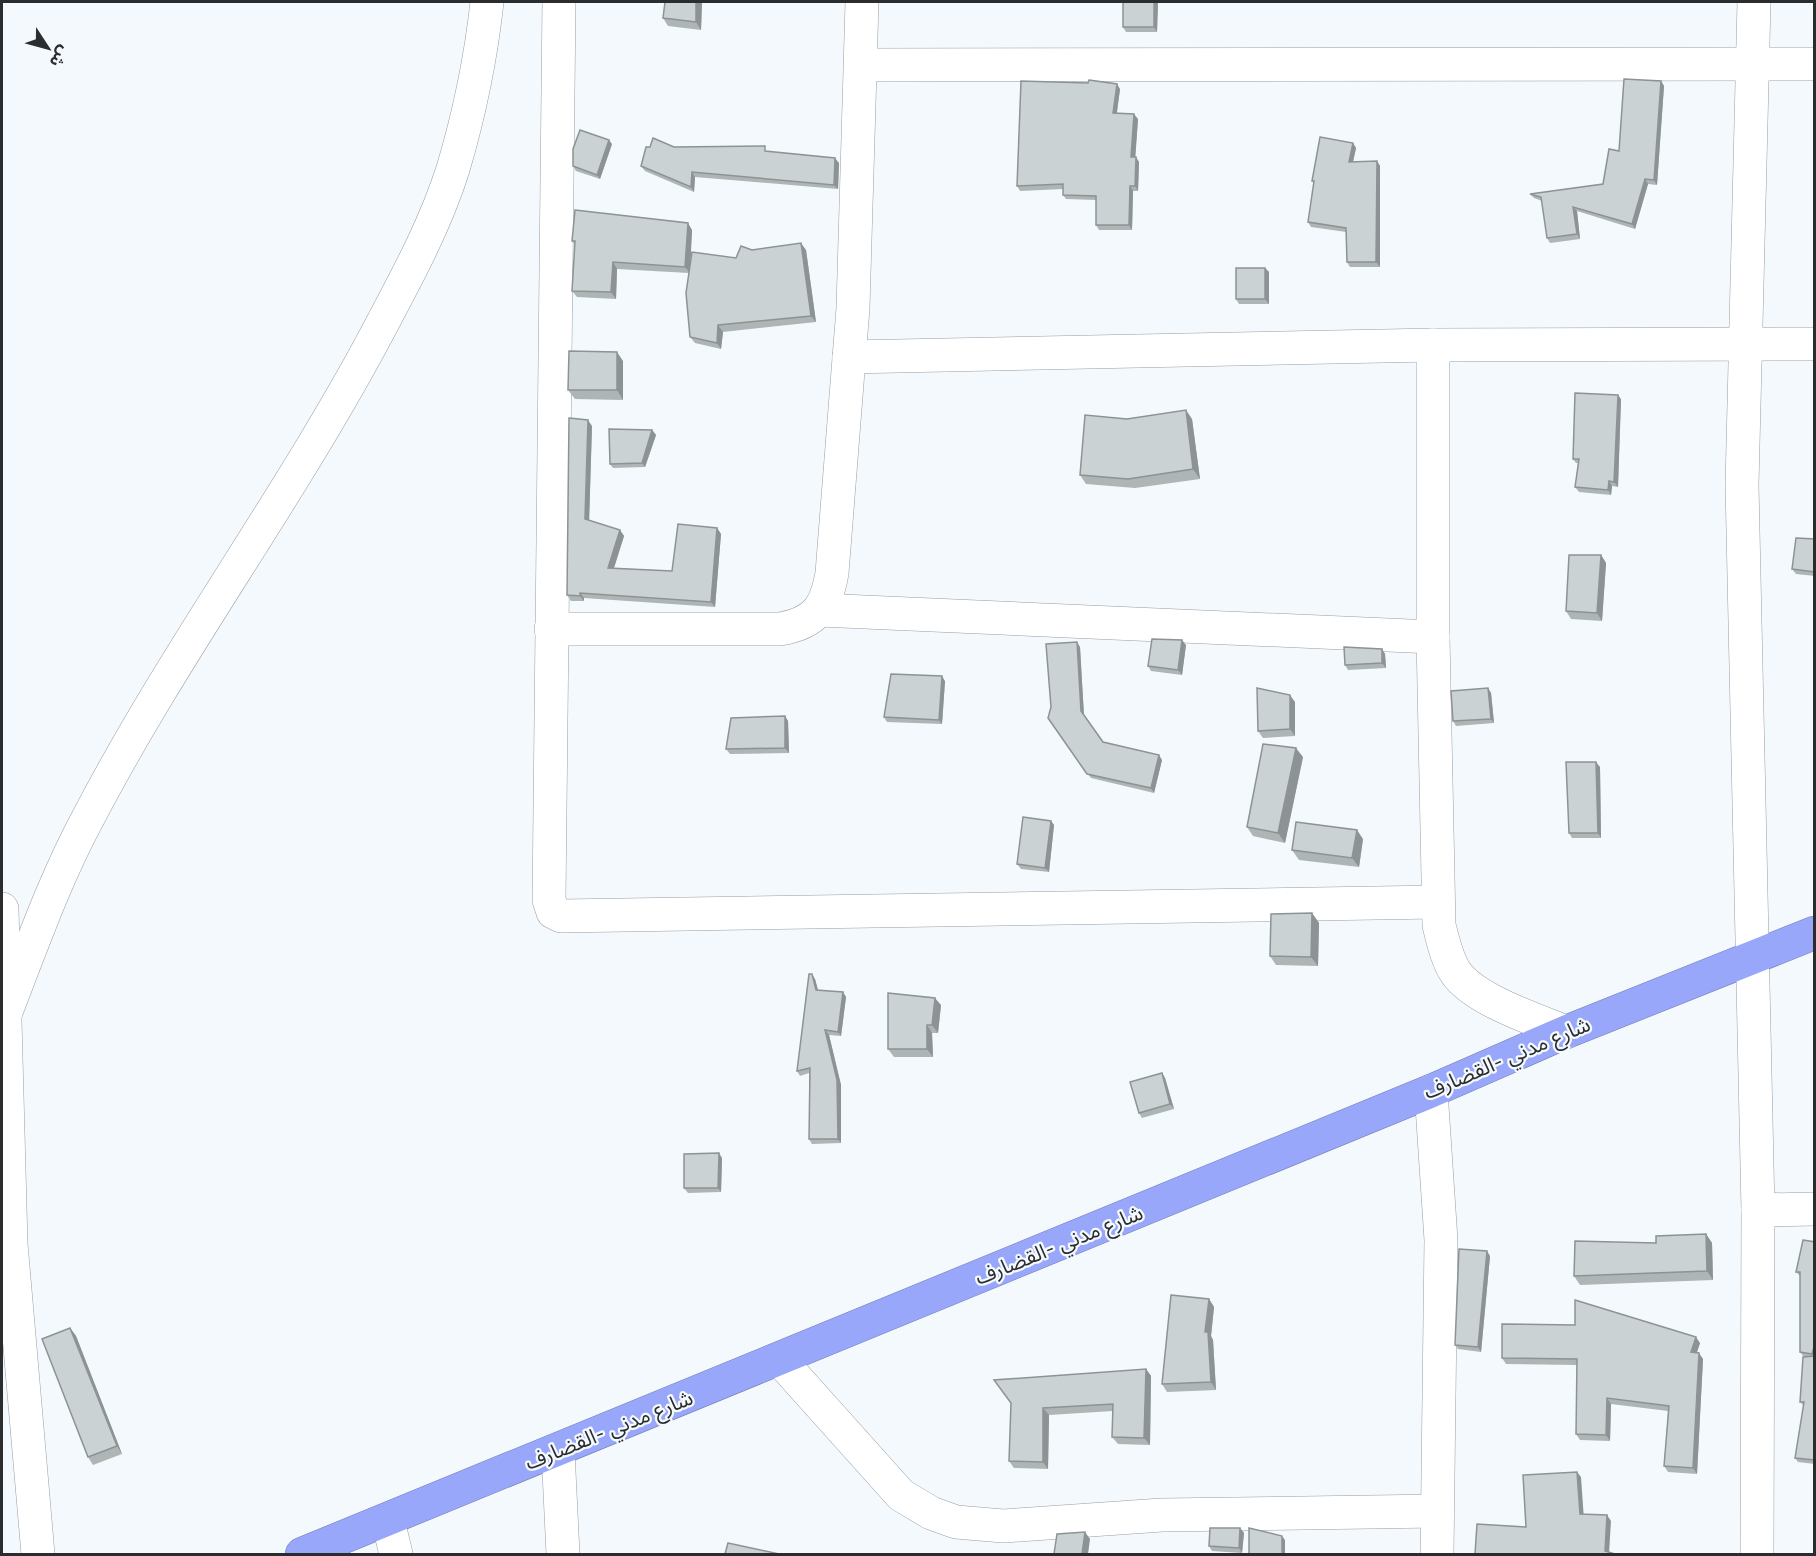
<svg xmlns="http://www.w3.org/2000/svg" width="1816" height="1556" font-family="'Roboto Serif','Noto Sans Arabic',serif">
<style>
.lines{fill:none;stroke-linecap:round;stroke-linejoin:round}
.minor-casing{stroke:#999ea3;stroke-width:34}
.highway-casing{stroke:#727cb3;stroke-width:34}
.minor{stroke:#fff;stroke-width:33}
.highway{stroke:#99a7fa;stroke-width:33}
.wall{fill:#aeb5b5}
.shaded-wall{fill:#8d9394}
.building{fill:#cad2d3;stroke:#8d9394;stroke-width:1.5}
.labels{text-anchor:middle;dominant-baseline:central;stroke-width:4.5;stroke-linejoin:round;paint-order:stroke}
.street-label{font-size:21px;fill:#2a2c2e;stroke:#f4f9fe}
</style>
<rect width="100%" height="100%" fill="#f4f9fe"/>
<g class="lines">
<g class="minor-casing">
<g id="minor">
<polyline points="559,2 549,900 553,912 561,916 1437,902"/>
<polyline points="1754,2 1742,485 1758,1210 1757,1554"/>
<polyline points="862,65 1814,64"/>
<path d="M1433 345V637L1439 925C1443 941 1447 960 1456 973 1475 1000 1536 1020 1566 1032"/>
<polyline points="849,357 1433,345 1814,344"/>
<polyline points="819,610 1433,637"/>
<path d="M551 629H780C815 623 826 608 832 573L853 308 862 2"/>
<polyline points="2,909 11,1244 38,1554"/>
<path d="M4 1017C30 950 54 881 88 818 174 653 286 503 374 339 403 284 434 229 453 169 469 115 481 57 487 2"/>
<polyline points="1431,1091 1441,1240 1437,1554"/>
<polyline points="1758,1210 1814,1209"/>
<polyline points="780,1360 901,1495 931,1513 956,1522 1003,1526 1162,1515 1437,1511"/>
<polyline points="558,1451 563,1554"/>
<polyline points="388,1521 396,1554"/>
</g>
</g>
<g class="highway-casing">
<polyline id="highway" points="302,1554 1431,1091 1566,1032 1814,933"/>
</g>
<use href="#minor" class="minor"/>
<use href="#highway" class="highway"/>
</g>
<g class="wall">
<polygon points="702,2 701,30 668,26 663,18"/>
<polygon points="1123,2 1158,2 1157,32 1126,32 1123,27"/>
<polygon points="1661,81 1664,86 1657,185 1648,184 1635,229 1577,211 1580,239 1550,243 1547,238 1542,201 1534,198 1530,194 1603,184 1619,151"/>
<polygon points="1120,89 1117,113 1138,119 1135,157 1139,162 1138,191 1133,191 1132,230 1099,230 1096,225 1096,200 1066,199 1063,195 1063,189 1020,191 1017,186"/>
<polygon points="1353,143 1356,148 1353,162 1377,161 1380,166 1380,267 1350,267 1347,262 1346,232 1311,227 1308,222 1314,184 1312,181"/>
<polygon points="612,144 600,179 576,171 573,166"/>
<polygon points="674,147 768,151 839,163 838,189 695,177 694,192 645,171 641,166"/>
<polygon points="692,230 690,262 736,258 752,250 806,250 816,322 723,332 721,349 695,343 690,337 689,273 617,269 616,299 577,297 572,291 575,245 572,241"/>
<polygon points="1265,268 1269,272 1269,304 1239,304 1236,299"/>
<polygon points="623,361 623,400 575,399 568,390"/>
<polygon points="1621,399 1618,487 1612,486 1611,495 1579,492 1575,487 1578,463 1576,463 1573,459"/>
<polygon points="1127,419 1192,419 1200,479 1135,488 1086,484 1080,475"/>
<polygon points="592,426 589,520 620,530 624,536 614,568 672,571 717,528 721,534 715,607 584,598 584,601 571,601 567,595"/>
<polygon points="652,430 656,435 645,467 613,468 610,464"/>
<polygon points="1815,539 1815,576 1796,574 1792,569"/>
<polygon points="1601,555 1606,563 1602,621 1571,619 1566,611"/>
<polygon points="1186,645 1182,675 1151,671 1148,666"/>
<polygon points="1080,647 1084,716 1103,742 1162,760 1154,793 1091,778 1048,718"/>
<polygon points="1382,649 1385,654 1386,668 1348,670 1345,665"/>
<polygon points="945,681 942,724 887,722 884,717"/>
<polygon points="1488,688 1491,693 1494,723 1456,726 1453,721"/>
<polygon points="1295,702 1295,736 1263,738 1258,731"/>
<polygon points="785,716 788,721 789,753 730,754 726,749"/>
<polygon points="1303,757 1285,843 1253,836 1247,827"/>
<polygon points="1600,767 1601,838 1572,838 1569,833"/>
<polygon points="1051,821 1054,825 1049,872 1021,869 1017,864"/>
<polygon points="1363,839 1359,867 1299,860 1292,850"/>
<polygon points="1312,913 1319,923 1318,966 1276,965 1270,956"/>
<polygon points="815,979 818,990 843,992 846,997 841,1036 829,1035 841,1085 841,1143 812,1144 809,1139 809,1073 800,1076 797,1071"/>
<polygon points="941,1005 938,1033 932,1033 933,1057 894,1057 888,1049"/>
<polygon points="1162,1073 1165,1078 1174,1109 1142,1118 1139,1113"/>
<polygon points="722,1158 721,1192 688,1193 684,1188"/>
<polygon points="1706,1234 1712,1243 1713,1280 1580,1285 1574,1276 1656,1243"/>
<polygon points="1815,1242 1815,1464 1798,1462 1795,1458 1804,1406 1800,1402 1804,1357 1800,1352 1800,1276 1796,1272"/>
<polygon points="1490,1256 1481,1352 1458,1349 1455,1345"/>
<polygon points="1209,1299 1214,1307 1211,1336 1213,1340 1216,1390 1167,1392 1162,1384"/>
<polygon points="70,1328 76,1336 122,1454 93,1465 88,1457"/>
<polygon points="1700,1343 1697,1352 1703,1359 1697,1474 1668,1472 1664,1466 1668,1411 1611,1404 1610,1441 1580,1440 1576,1434 1577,1365 1506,1364 1502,1358"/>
<polygon points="1146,1369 1151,1376 1150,1445 1118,1444 1112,1437 1113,1411 1049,1415 1048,1469 1014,1468 1009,1461 1011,1403"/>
<polygon points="1240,1528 1244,1533 1242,1553 1212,1551 1209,1546"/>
</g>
<g class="shaded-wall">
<polygon points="696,2 702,2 701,30 696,22"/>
<polygon points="1154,2 1158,2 1157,32 1154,27"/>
<polygon points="1661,81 1664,86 1657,185 1654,180"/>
<polygon points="1117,84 1120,89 1116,118 1113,113"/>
<polygon points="1134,114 1138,119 1135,162 1131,157"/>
<polygon points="609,140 612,144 600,179 597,175"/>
<polygon points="1353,143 1356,148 1352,166 1349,162"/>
<polygon points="1136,157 1139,162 1138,191 1135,186"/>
<polygon points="835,158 839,163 838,189 834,185"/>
<polygon points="1377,161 1380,166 1380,267 1376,262"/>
<polygon points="692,172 695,177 694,192 691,187"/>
<polygon points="1645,179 1648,184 1635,229 1632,224"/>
<polygon points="1130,186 1133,191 1132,230 1129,225"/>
<polygon points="1573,207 1577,211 1580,239 1577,234"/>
<polygon points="688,223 692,230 690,273 685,267"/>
<polygon points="801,243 806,250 816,322 811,316"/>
<polygon points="613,262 617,269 616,299 611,292"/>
<polygon points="1265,268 1269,272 1269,304 1265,299"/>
<polygon points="718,325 723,332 721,349 717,343"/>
<polygon points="617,352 623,361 623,400 617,390"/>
<polygon points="1618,395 1621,399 1618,487 1614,482"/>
<polygon points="1186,410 1192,419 1200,479 1193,469"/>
<polygon points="588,420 592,426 589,525 585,519"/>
<polygon points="652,430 656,435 645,467 642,463"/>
<polygon points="1609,481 1612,486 1611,495 1608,490"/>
<polygon points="717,528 721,534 715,607 711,602"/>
<polygon points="620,530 624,536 612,574 608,568"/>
<polygon points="1601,555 1606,563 1602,621 1597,613"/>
<polygon points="580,593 584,598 584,601 580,596"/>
<polygon points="1182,640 1186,645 1182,675 1178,670"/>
<polygon points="1077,642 1080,647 1084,716 1081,711"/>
<polygon points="1382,649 1385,654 1386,668 1382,663"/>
<polygon points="942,676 945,681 942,724 939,720"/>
<polygon points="1488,688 1491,693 1494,723 1491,719"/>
<polygon points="1290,695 1295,702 1295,736 1290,729"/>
<polygon points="785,716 788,721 789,753 785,748"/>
<polygon points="1296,748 1303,757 1285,843 1278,833"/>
<polygon points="1159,755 1162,760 1154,793 1151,788"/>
<polygon points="1596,762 1600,767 1601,838 1598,833"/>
<polygon points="1051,821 1054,825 1049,872 1045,868"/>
<polygon points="1357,830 1363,839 1359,867 1352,858"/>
<polygon points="1312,913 1319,923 1318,966 1311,957"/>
<polygon points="812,974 815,979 819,994 816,990"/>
<polygon points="843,992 846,997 841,1036 838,1032"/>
<polygon points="935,998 941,1005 938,1033 932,1025"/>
<polygon points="927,1025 932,1033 933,1057 927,1049"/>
<polygon points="825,1030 829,1035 841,1085 841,1143 838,1139"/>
<polygon points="1162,1073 1165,1078 1174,1109 1170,1104"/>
<polygon points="719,1153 722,1158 721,1192 718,1188"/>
<polygon points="1706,1234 1712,1243 1713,1280 1707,1271"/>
<polygon points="1487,1251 1490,1256 1481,1352 1478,1347"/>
<polygon points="1209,1299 1214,1307 1211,1336 1213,1340 1216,1390 1211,1382 1205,1332"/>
<polygon points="70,1328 76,1336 122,1454 117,1446"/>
<polygon points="1696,1337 1700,1343 1695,1358 1691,1352"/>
<polygon points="1815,1343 1815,1357 1812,1354"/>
<polygon points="1699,1353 1703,1359 1697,1474 1693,1468"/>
<polygon points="1146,1369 1151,1376 1150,1445 1144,1438"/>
<polygon points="1607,1398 1611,1404 1610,1441 1606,1435"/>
<polygon points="1043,1408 1049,1415 1048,1469 1043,1462"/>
<polygon points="1577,1472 1581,1477 1584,1520 1580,1514"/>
<polygon points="1607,1515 1611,1521 1609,1554 1605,1551"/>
<polygon points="1240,1528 1244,1533 1242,1553 1239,1548"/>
<polygon points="1085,1532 1090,1539 1088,1554 1082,1554"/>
<polygon points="1282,1536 1285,1540 1285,1554 1282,1554"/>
</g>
<g class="building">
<polygon points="665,2 696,2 696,22 663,18"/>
<rect x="1123" y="2" width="31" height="25"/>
<polygon points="1624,79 1661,81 1654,180 1645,179 1632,224 1573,207 1577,234 1547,238 1541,197 1530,194 1603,184 1609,149 1619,151"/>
<polygon points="1089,80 1117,84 1113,113 1134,114 1131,157 1136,157 1135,186 1130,186 1129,225 1096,225 1096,196 1063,195 1063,184 1017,186 1021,81 1088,83"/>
<polygon points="580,130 609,140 597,175 573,166 573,149"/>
<polygon points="1320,137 1353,143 1349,162 1377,161 1376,262 1347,262 1346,228 1308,222 1314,181 1312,181"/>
<polygon points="653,138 674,147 765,146 765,151 835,158 834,185 692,172 691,187 641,166 646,147 650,147"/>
<polygon points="575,210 688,223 685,267 613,262 611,292 572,291 575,241 572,241"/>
<polygon points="801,243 811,316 718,325 717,343 690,337 686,293 692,252 736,258 741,246 752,250"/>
<rect x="1236" y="268" width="29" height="31"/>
<polygon points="569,351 617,352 617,390 568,390"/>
<polygon points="1575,393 1618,395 1614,482 1609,481 1608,490 1575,487 1579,459 1573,459"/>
<polygon points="1186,410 1193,469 1128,479 1080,475 1085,415 1127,419"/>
<polygon points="569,418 588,420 585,519 620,530 608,568 672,571 678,524 717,528 711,602 580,593 580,596 567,595"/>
<polygon points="609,429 652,430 642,463 610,464"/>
<polygon points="1796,538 1815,539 1815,572 1792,569"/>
<polygon points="1569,555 1601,555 1597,613 1566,611"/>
<polygon points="1152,639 1182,640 1178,670 1148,666"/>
<polygon points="1077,642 1081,711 1103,742 1159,755 1151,788 1087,774 1048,718 1051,707 1046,644"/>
<polygon points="1344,647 1382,649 1382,663 1345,665"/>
<polygon points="891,674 942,676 939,720 884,717"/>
<polygon points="1257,688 1290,695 1290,729 1258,731"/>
<polygon points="1488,688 1491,719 1453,721 1451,691"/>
<polygon points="785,716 785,748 726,749 731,718"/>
<polygon points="1263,744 1296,748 1278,833 1247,827"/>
<polygon points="1566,762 1596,762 1598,833 1569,833"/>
<polygon points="1023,817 1051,821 1045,868 1017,864"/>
<polygon points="1296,822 1357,830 1352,858 1292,850"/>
<polygon points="1312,913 1311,957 1270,956 1271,914"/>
<polygon points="809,974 812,974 816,990 843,992 838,1032 825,1030 837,1080 838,1139 809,1139 810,1068 797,1071"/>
<polygon points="888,993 935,998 932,1025 927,1025 927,1049 888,1049"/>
<polygon points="1162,1073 1170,1104 1139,1113 1130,1082"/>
<polygon points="719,1153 718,1188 684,1188 684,1154"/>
<polygon points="1706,1234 1707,1271 1574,1276 1575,1241 1656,1243 1656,1236"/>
<polygon points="1803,1240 1815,1242 1815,1343 1812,1354 1800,1352 1800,1272 1796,1272"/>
<polygon points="1459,1249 1487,1251 1478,1347 1455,1345"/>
<polygon points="1171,1295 1209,1299 1205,1332 1208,1332 1211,1382 1162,1384"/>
<polygon points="1575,1300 1696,1337 1691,1352 1699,1353 1693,1468 1664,1466 1669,1406 1607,1398 1606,1435 1576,1434 1577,1359 1502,1358 1502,1324 1575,1325"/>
<polygon points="70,1328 117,1446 88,1457 42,1339"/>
<polygon points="1815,1356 1815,1460 1795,1458 1804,1402 1800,1402 1803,1357"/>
<polygon points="1146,1369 1144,1438 1112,1437 1113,1404 1043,1408 1043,1462 1009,1461 1011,1403 994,1380"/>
<polygon points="1577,1472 1580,1514 1607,1515 1605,1551 1615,1554 1475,1554 1477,1524 1526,1527 1523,1475"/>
<polygon points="1210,1528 1240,1528 1239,1548 1209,1546"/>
<polygon points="1249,1528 1282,1536 1282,1554 1249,1554"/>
<polygon points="1085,1532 1082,1554 1054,1554 1057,1534"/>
<polygon points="728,1543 779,1554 725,1554"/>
</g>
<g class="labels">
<g class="street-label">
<text transform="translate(1507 1058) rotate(-23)">شارع مدني -القضارف</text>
<text transform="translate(1059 1245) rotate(-22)">شارع مدني -القضارف</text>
<text transform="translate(609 1430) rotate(-22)">شارع مدني -القضارف</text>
</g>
</g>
<rect width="1816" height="1556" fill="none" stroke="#2a2c2e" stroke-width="6"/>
<g transform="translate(48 48) rotate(126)" stroke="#f4f9fe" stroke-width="4.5" paint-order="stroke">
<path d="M0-4.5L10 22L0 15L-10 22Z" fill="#2a2c2e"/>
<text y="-9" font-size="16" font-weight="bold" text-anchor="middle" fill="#2a2c2e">ش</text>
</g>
</svg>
